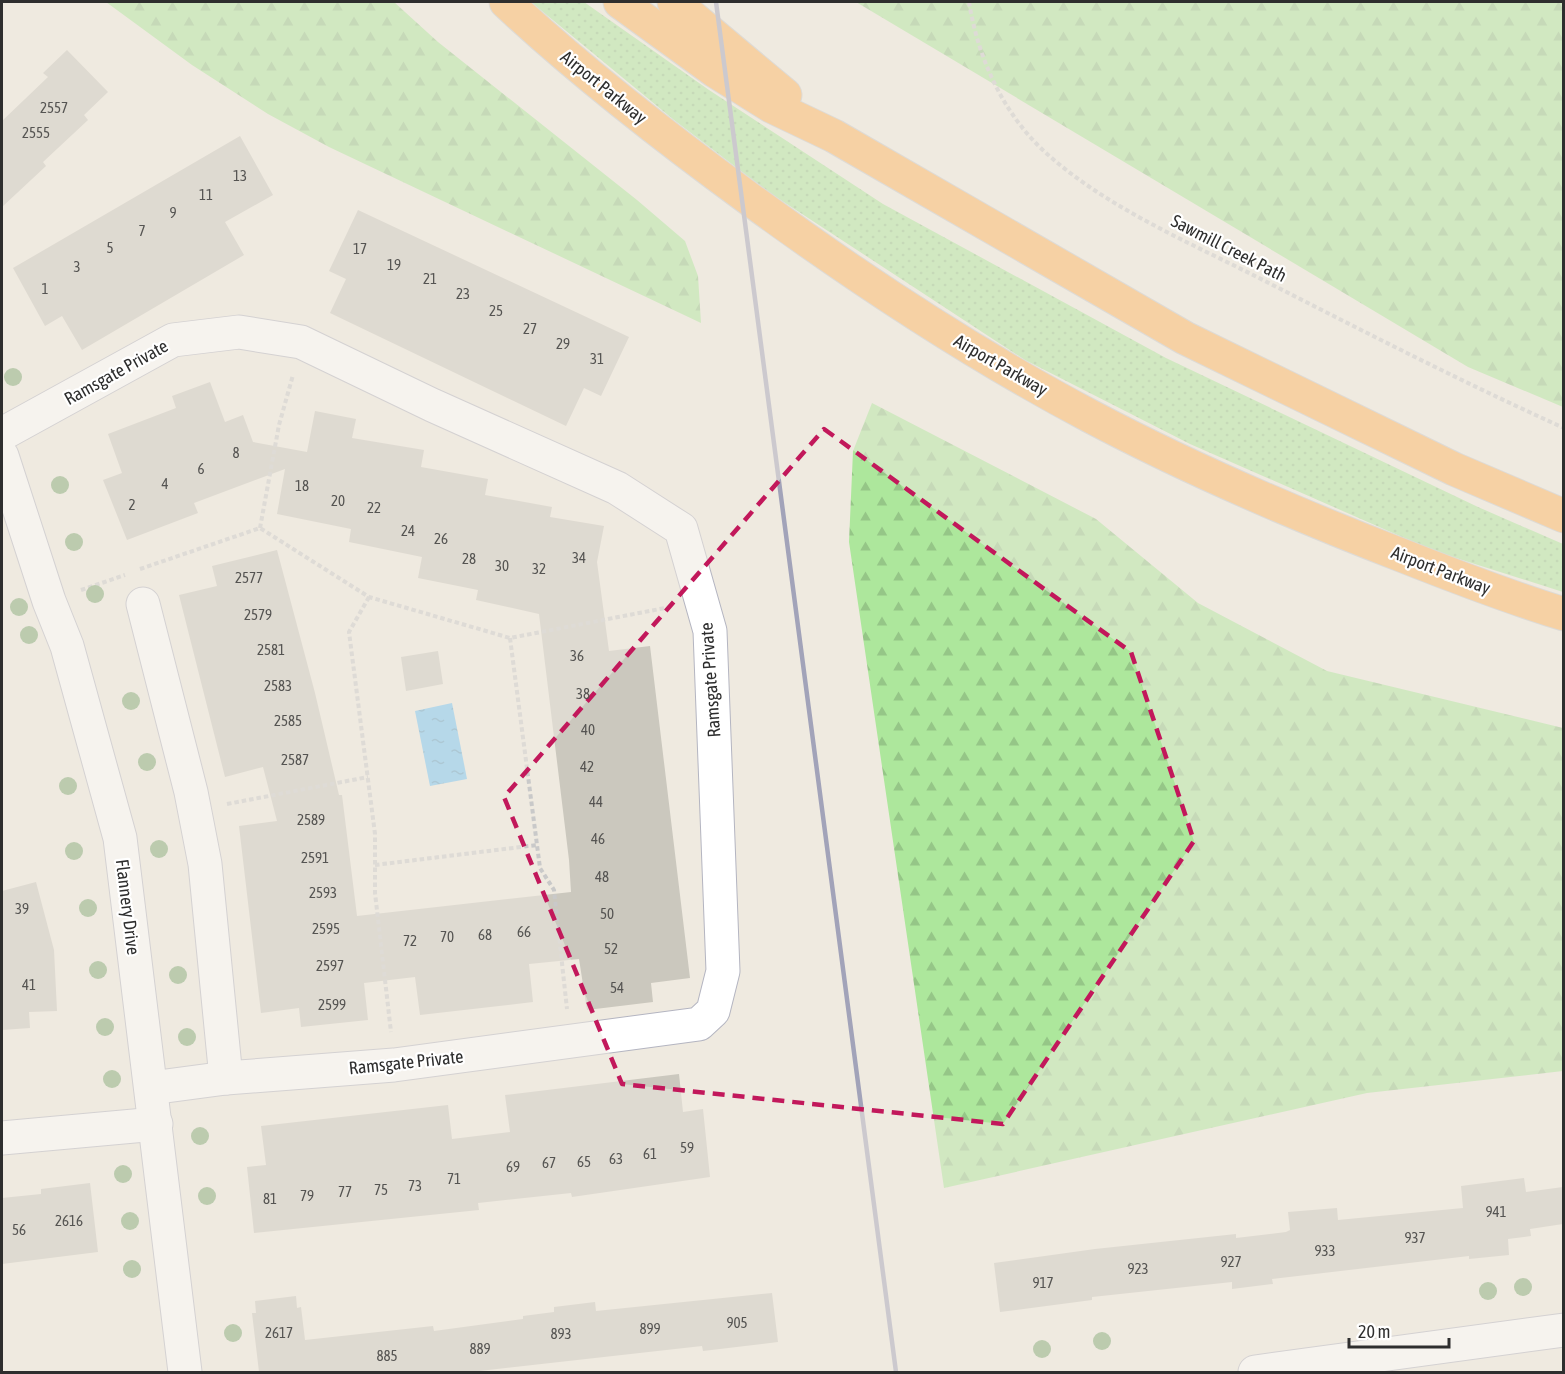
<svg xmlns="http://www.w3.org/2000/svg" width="1565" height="1374" font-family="'Asap Condensed',sans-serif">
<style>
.grass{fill:url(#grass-dots)}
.forest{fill:url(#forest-firs)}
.water{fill:url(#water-ripples)}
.building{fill:#cbc8be}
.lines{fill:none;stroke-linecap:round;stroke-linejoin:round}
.street-casing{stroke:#b4b5c1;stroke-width:35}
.secondary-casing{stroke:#b4b5c1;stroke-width:35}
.highway-casing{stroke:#c9c9c9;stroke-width:35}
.path{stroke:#c9c9c9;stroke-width:4;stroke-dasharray:4.5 3;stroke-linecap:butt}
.street{stroke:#fff;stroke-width:33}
.secondary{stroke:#fff;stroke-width:33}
.highway{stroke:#ffb45c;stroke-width:33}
.rail{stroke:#a2a3b9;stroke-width:4.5}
.tree{fill:#7ea772}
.marked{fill:none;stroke:#c2185b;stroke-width:4.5;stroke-dasharray:12 8;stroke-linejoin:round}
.labels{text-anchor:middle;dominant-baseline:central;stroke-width:4.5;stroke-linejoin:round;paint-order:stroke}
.number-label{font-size:15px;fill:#555452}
.street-label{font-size:18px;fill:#2e2e2e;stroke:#fff}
</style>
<defs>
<pattern id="grass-dots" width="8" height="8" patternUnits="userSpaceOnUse" patternTransform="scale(1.5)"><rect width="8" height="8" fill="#ade79c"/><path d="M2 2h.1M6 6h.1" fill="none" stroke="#95c687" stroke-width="1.8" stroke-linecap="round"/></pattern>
<pattern id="forest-firs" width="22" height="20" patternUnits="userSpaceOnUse" patternTransform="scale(1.5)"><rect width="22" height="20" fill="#ade79c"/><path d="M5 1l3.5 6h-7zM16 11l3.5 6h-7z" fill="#95c687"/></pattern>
<pattern id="water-ripples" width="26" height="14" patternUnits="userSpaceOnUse" patternTransform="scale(1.5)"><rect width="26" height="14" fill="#71c3f4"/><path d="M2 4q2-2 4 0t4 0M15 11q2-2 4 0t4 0" fill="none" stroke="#5d9fc6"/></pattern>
</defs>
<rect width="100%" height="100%" fill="#efeae0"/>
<polygon class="grass" points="531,2 584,2 709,90 883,204 1166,358 1478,507 1563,544 1563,592 1434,551 1190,444 1025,360 770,193 674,120"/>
<g class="forest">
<polygon points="106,2 394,2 438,42 637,200 685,241 698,276 701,323 329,147 268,114 192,65"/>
<polygon points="856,2 1563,2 1563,407 1468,367"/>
<polygon points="872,403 1096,519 1198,603 1327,671 1563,728 1563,1071 1367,1093 944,1188 849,542 853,451"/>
</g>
<polygon class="water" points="452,703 467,779 430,786 415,711"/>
<g class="building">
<polygon points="67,50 108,92 84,115 88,120 43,162 46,166 2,207 2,121 48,77 43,73"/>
<polygon points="240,136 273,195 225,222 244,255 82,350 62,316 45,326 13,268"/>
<polygon points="358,210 629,337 601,396 584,388 566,426 330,313 346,279 329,271"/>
<polygon points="210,382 225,422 243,415 253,442 307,452 315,411 356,419 352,438 424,450 421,467 488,479 485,495 552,507 550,517 604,526 597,562 609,651 650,646 690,978 651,983 653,1002 587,1010 579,959 529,964 533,1002 420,1015 415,977 364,983 368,1020 301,1027 299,1008 261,1013 239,826 277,821 263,767 225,777 179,595 217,586 212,566 277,550 315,693 339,795 342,795 357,916 571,892 569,860 539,614 476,600 478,590 418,578 422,557 349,542 351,529 277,514 285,469 194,503 198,513 127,540 103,480 122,473 108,434 176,408 172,396"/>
<polygon points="438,651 443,684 406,691 401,657"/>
<polygon points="36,882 54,950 57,1011 29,1012 30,1028 2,1030 2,891"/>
<polygon points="679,1074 683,1112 703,1109 710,1177 572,1197 571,1193 478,1203 479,1210 254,1233 247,1167 266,1165 261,1126 448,1105 452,1139 510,1132 505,1095"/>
<polygon points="1524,1178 1526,1192 1563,1187 1563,1224 1530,1229 1531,1236 1508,1239 1509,1255 1469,1259 1469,1256 1272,1279 1273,1284 1232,1289 1232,1282 1092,1297 1092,1300 1000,1312 994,1263 1095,1249 1236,1234 1236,1238 1286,1232 1290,1230 1288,1212 1337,1208 1338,1220 1463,1208 1461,1186"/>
<polygon points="90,1183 98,1252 2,1264 2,1198 41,1194 41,1189"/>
<polygon points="772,1293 778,1342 703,1351 702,1346 471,1372 259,1372 252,1313 256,1313 255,1301 296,1296 297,1308 301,1307 305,1340 433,1326 434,1331 523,1319 523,1316 554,1312 554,1307 595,1302 596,1311"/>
</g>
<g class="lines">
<g class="street-casing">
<g id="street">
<polyline points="2,434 173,340 239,332 301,342 432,405 617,488 681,529 710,631 723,971 713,1011 699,1024 394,1065 226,1078 151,1088"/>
<polyline points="143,604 191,792 205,864 226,1078"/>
<polyline points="2,1138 156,1124"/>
<polyline points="1255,1372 1564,1330"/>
</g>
</g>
<g class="secondary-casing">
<polyline id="secondary" points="2,456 49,601 67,646 120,838 185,1372"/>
</g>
<g class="highway-casing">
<g id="highway">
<path d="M506 2C582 73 666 138 751 200 859 279 971 353 1090 416 1190 469 1295 514 1401 555 1454 576 1508 597 1564 614"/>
<polyline points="620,2 715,71 771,106 834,136 1185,338 1454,469 1564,516"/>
<polyline points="674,2 785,95"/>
</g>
</g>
<g class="path">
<path d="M969 2C978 58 1003 114 1046 153 1106 207 1186 241 1257 277 1359 329 1460 381 1564 428"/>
<polyline points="260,528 279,425 293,375"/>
<polyline points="140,569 260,528 369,597 510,638 670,607"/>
<polyline points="81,590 125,575"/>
<polyline points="369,597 349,632 375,834 375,893 391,1032"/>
<polyline points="510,638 540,868 554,890 567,1009"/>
<polyline points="227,804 368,777"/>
<polyline points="375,865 537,845"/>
</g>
<use href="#street" class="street"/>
<use href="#secondary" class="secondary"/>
<use href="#highway" class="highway"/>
<polyline class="rail" points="716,2 896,1372"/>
</g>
<g class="tree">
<circle cx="13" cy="377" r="9"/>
<circle cx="60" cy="485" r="9"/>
<circle cx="74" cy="542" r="9"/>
<circle cx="95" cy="594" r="9"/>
<circle cx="19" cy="607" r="9"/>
<circle cx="29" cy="635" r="9"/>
<circle cx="131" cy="701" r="9"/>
<circle cx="147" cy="762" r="9"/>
<circle cx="68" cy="786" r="9"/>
<circle cx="159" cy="849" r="9"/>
<circle cx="74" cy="851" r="9"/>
<circle cx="88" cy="908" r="9"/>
<circle cx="98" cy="970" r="9"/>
<circle cx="178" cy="975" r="9"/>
<circle cx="105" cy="1027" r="9"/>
<circle cx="187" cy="1037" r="9"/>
<circle cx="112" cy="1079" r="9"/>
<circle cx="200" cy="1136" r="9"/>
<circle cx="123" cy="1174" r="9"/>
<circle cx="207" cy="1196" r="9"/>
<circle cx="130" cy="1221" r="9"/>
<circle cx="132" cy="1269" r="9"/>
<circle cx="1523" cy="1287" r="9"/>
<circle cx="1488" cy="1291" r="9"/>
<circle cx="233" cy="1333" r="9"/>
<circle cx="1102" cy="1341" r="9"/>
<circle cx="1042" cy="1349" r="9"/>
</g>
<path d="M0 0H1565V1374H0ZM824 429 1131 652 1194 841 1003 1124 622 1084 504 797Z" fill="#efeae0" fill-opacity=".55" fill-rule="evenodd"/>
<path class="marked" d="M824 429 1131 652 1194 841 1003 1124 622 1084 504 797Z"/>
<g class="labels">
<g class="number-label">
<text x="54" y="107">2557</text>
<text x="36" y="132">2555</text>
<text x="240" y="175">13</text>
<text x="206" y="194">11</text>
<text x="173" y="212">9</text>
<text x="142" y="230">7</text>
<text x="110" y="247">5</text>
<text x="360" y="248">17</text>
<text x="394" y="264">19</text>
<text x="77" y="266">3</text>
<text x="430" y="278">21</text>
<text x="45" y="288">1</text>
<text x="463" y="293">23</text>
<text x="496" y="310">25</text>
<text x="530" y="328">27</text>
<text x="563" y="343">29</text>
<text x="597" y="358">31</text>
<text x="236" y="452">8</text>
<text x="201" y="468">6</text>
<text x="165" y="483">4</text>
<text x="302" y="485">18</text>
<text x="338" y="500">20</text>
<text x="132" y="504">2</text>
<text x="374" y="507">22</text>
<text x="408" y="530">24</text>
<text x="441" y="538">26</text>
<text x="579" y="557">34</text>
<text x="469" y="558">28</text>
<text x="502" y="565">30</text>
<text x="539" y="568">32</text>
<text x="249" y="577">2577</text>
<text x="258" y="614">2579</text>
<text x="271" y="649">2581</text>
<text x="577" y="655">36</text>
<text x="278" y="685">2583</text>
<text x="583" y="693">38</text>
<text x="288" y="720">2585</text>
<text x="588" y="729">40</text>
<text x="295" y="759">2587</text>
<text x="587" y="766">42</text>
<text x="596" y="801">44</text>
<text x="311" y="819">2589</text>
<text x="598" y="838">46</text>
<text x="315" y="857">2591</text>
<text x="602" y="876">48</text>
<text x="323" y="892">2593</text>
<text x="22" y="908">39</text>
<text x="607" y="913">50</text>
<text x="326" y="928">2595</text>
<text x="524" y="931">66</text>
<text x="485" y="934">68</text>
<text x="447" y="936">70</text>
<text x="410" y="940">72</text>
<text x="611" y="948">52</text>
<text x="330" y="965">2597</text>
<text x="29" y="984">41</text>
<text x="617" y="987">54</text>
<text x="332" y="1004">2599</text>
<text x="687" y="1147">59</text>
<text x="650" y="1153">61</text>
<text x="616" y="1158">63</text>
<text x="584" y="1161">65</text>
<text x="549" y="1162">67</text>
<text x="513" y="1166">69</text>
<text x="454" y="1178">71</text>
<text x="415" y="1185">73</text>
<text x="381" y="1189">75</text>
<text x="345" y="1191">77</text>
<text x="307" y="1195">79</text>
<text x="270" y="1198">81</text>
<text x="1496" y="1211">941</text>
<text x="69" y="1220">2616</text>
<text x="19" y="1229">56</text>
<text x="1415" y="1237">937</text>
<text x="1325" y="1250">933</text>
<text x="1231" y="1261">927</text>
<text x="1138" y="1268">923</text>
<text x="1043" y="1282">917</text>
<text x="737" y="1322">905</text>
<text x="650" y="1328">899</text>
<text x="279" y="1332">2617</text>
<text x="561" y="1333">893</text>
<text x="480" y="1348">889</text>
<text x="387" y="1355">885</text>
</g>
<g class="street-label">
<text transform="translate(604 87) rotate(39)">Airport Parkway</text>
<text transform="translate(1229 248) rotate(27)">Sawmill Creek Path</text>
<text transform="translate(1001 365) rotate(30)">Airport Parkway</text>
<text transform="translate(116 372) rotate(-29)">Ramsgate Private</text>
<text transform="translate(1441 570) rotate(21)">Airport Parkway</text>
<text transform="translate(710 680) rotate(-94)">Ramsgate Private</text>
<text transform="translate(128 907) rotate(83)">Flannery Drive</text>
<text transform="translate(406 1062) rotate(-6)">Ramsgate Private</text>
</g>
</g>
<rect width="1565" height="1374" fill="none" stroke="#2e2e2e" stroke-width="6"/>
<path d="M1349 1338v9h100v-9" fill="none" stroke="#2e2e2e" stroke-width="3"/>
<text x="1358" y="1338" font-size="18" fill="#2e2e2e" stroke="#ffffff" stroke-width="4.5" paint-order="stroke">20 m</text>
</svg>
